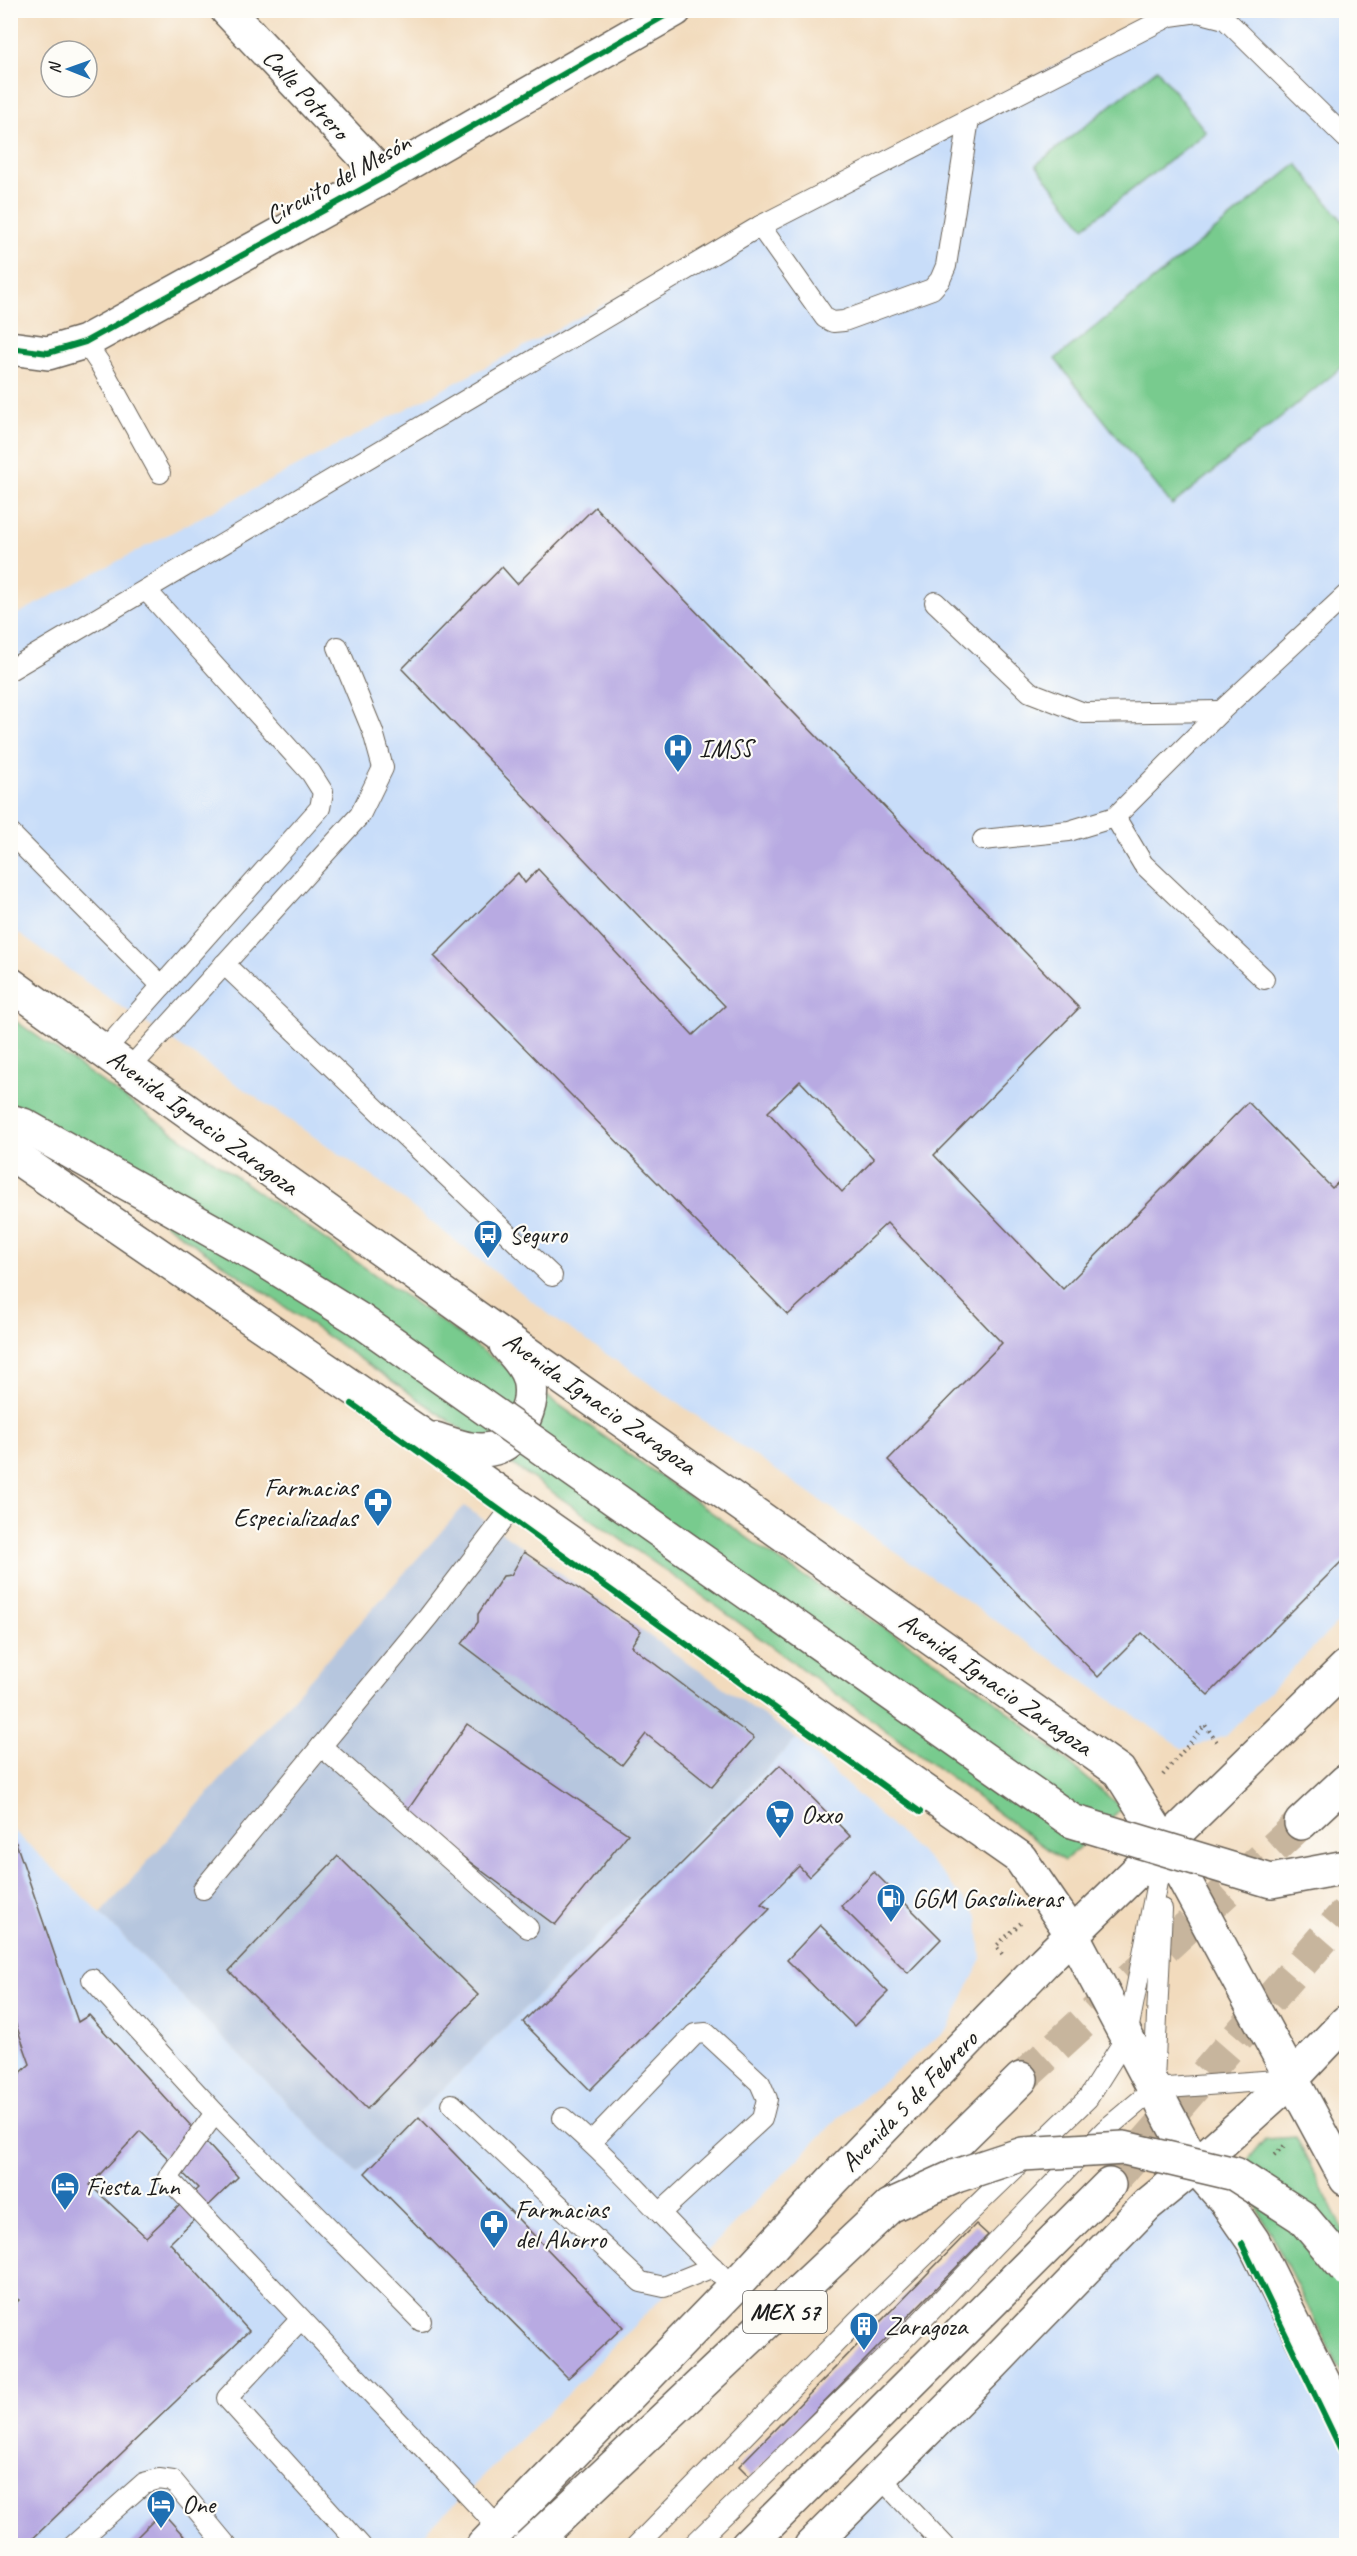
<svg xmlns="http://www.w3.org/2000/svg" width="1357" height="2556" font-family="Caveat,sans-serif">
<style>
.built{fill:#c8ddf9}
.industrial{fill:#b6c6de}
.green{fill:#78cb8e;stroke:#4a7455;stroke-width:1.5}
.building{fill:#b8aae2;fill-rule:evenodd}
.lines{fill:none;stroke-linecap:round;stroke-linejoin:round}
.highway-tunnel{stroke:#c7b59d;stroke-width:33;stroke-dasharray:33 16;stroke-linecap:butt}
.lane-casing{stroke:#675f54;stroke-width:22}
.street-casing{stroke:#675f54;stroke-width:36}
.secondary-casing{stroke:#675f54;stroke-width:36}
.highway-casing{stroke:#675f54;stroke-width:36}
.path{stroke:#675f54;stroke-width:4;stroke-dasharray:1.5 4.5;stroke-linecap:butt}
.lane{stroke:#fff;stroke-width:20}
.street{stroke:#fff;stroke-width:33}
.secondary{stroke:#fff;stroke-width:33}
.highway{stroke:#fff;stroke-width:33}
.secondary-bridge-casing{stroke:#675f54;stroke-width:36;stroke-linecap:butt}
.highway-bridge-casing{stroke:#675f54;stroke-width:36;stroke-linecap:butt}
.secondary-bridge{stroke:#fff;stroke-width:33}
.highway-bridge{stroke:#fff;stroke-width:33}
.cycleway-casing{stroke:#fdfcf7;stroke-width:10}
.cycleway{stroke:#00873e;stroke-width:6}
.labels{text-anchor:middle;dominant-baseline:central;stroke-width:4.5;stroke-linejoin:round;paint-order:stroke}
.shield{fill:#fdfcf7;stroke:#605f5e;stroke-width:1.5}
.shield-label{font-size:24px;font-weight:bold;fill:#1c1c1c}
.street-label{font-size:26px;fill:#1c1c1c;stroke:#fdfcf7}
.poi-label{font-size:26px;fill:#1c1c1c;stroke:#fdfcf7;text-anchor:start}
</style>
<rect width="100%" height="100%" fill="#fdfcf7"/>
<filter id="ink" filterUnits="userSpaceOnUse"><feTurbulence type="fractalNoise" baseFrequency=".0167" numOctaves="2"/><feDisplacementMap in="SourceGraphic" scale="12" xChannelSelector="R" yChannelSelector="G"/><feConvolveMatrix kernelMatrix="1 2 1 2 8 2 1 2 1" color-interpolation-filters="sRGB"/></filter>
<filter id="wash" filterUnits="userSpaceOnUse"><feTurbulence type="fractalNoise" baseFrequency=".008" numOctaves="4" result="noise"/><feDisplacementMap in="SourceGraphic" scale="24" xChannelSelector="R" yChannelSelector="G"/><feGaussianBlur stdDeviation="1.35" result="paint"/><feColorMatrix in="noise" values="0 0 0 0 0 0 0 0 0 0 0 0 0 0 0 0 0 1.4 0 .05"/><feComposite in="paint" operator="in"/></filter>
<g filter="url(#wash)">
<rect width="100%" height="100%" fill="#f2dbbd"/>
<g class="built">
<polygon points="1159,11 1346,11 1346,1614 1226,1736 1183,1749 555,1319 375,1178 100,992 11,928 10,618"/>
<polygon points="797,1739 941,1872 978,1917 981,1960 948,2029 840,2116 567,2394 413,2545 11,2545 10,1827 101,1914 357,2174"/>
<polygon points="1195,2166 1346,2427 1346,2545 811,2546"/>
</g>
<polygon class="industrial" points="464,1506 797,1739 357,2174 101,1914"/>
<g class="green">
<polygon points="1157,69 1206,132 1084,227 1036,165"/>
<polygon points="1297,164 1346,225 1346,364 1172,505 1055,359"/>
<polygon points="10,1017 783,1563 986,1693 1122,1808 1064,1861 708,1600 11,1117"/>
<polygon points="1296,2137 1346,2236 1346,2382 1239,2171 1265,2139"/>
</g>
<g id="blocks">
<g class="building">
<path d="M595 507 1079 1008 934 1155 1063 1289 1248 1102 1332 1188 1346 1175V1557L1208 1695 1142 1633 1098 1677 888 1460 1002 1343 887 1223 788 1315 434 956 518 873 525 883 538 869 693 1035 725 1006 402 669 502 567 517 584ZM800 1081 874 1159 842 1192 768 1112Z"/>
<polygon points="524,1552 641,1631 631,1646 754,1738 712,1787 646,1734 622,1765 462,1644 478,1622 478,1614 503,1576 511,1575"/>
<polygon points="467,1724 628,1834 555,1925 405,1814"/>
<polygon points="780,1765 850,1836 809,1877 799,1866 761,1904 770,1909 590,2090 523,2022"/>
<path d="M10 1837 16 1843 78 2022 89 2015 238 2177 170 2243 249 2331 25 2546H10V2309L19 2300 10 2293V2083L30 2064 10 2008ZM140 2131 198 2188 146 2237 90 2185Z"/>
<polygon points="338,1856 478,1995 367,2109 229,1971"/>
<polygon points="874,1872 941,1939 908,1973 841,1906"/>
<polygon points="820,1925 888,1992 854,2026 787,1960"/>
<polygon points="419,2117 623,2327 568,2378 365,2173"/>
<polygon points="976,2224 988,2235 750,2477 739,2466"/>
<polygon points="162,2512 193,2546 128,2546"/>
</g>
</g>
</g>
<g filter="url(#ink)">
<use href="#blocks" fill-opacity="0" stroke="#675f54" stroke-width="1.5"/>
<g class="lines">
<g class="highway-tunnel">
<polyline points="1021,2079 1301,1823"/>
<polyline points="1109,2185 1346,1912"/>
</g>
<g class="lane-casing">
<g id="lane">
<polyline points="760,226 825,318 833,322 844,321 932,289 940,280 946,266 969,119"/>
<polyline points="85,342 100,364 160,473"/>
<polyline points="935,602 1030,692 1084,713 1221,711"/>
<polyline points="10,670 760,226 1170,16 1198,12 1225,19 1346,138"/>
<polyline points="1115,817 1143,864 1264,979"/>
<polyline points="10,833 162,986"/>
<polyline points="983,840 1069,831 1115,817 1221,711 1346,595"/>
<polyline points="224,964 552,1276"/>
<polyline points="104,1051 320,808 323,792 311,773 146,590"/>
<polyline points="129,1069 360,815 383,768 373,732 338,647"/>
<polyline points="321,1746 528,1928"/>
<polyline points="203,1889 428,1617 515,1504"/>
<polyline points="92,1979 215,2113 421,2321"/>
<polyline points="1154,2081 1162,1909"/>
<polyline points="452,2104 641,2282 664,2287 713,2267"/>
<polyline points="215,2113 168,2178 500,2529"/>
<path d="M563 2118C619 2166 667 2223 720 2274"/>
<polyline points="591,2142 695,2034 706,2033 760,2083 767,2099 762,2119 661,2212"/>
<polyline points="301,2319 227,2398 361,2546"/>
<polyline points="879,2476 945,2546"/>
<polyline points="73,2546 144,2483 159,2479 173,2481 227,2546"/>
<polyline points="636,2546 856,2322 1088,2098 1127,2036 1164,1846"/>
<polyline points="692,2546 894,2349 1105,2130 1154,2089 1289,2079"/>
</g>
</g>
<g class="street-casing">
<g id="street">
<polyline points="227,10 384,177"/>
<polyline points="10,348 48,353 85,342 384,177 675,10"/>
</g>
</g>
<g class="secondary-casing">
<g id="secondary">
<polyline points="10,984 464,1309 1119,1771 1165,1844 1346,2179"/>
<polyline points="10,1153 422,1435 478,1478 1020,1858 1072,1934 1195,2166 1224,2199 1253,2241 1346,2427"/>
<path d="M435 1439C455 1445 477 1455 498 1447 521 1438 535 1402 529 1379 526 1366 515 1355 506 1345"/>
<polyline points="483,2546 734,2287 833,2180 1044,1962 1346,1667"/>
<polyline points="811,2546 993,2364 1147,2205 1195,2166 1292,2079 1346,2022"/>
</g>
</g>
<g class="highway-casing">
<g id="highway">
<polyline points="10,1121 23,1125 259,1257 360,1320"/>
<polyline points="1301,1823 1346,1781"/>
<polyline points="896,2202 1021,2079"/>
<polyline points="747,2546 1109,2185"/>
</g>
</g>
<g class="path">
<polyline points="1163,1775 1205,1725 1217,1742"/>
<polyline points="1002,1954 996,1946 1021,1923"/>
<polyline points="1274,2155 1286,2144"/>
</g>
<use href="#lane" class="lane"/>
<use href="#street" class="street"/>
<use href="#secondary" class="secondary"/>
<use href="#highway" class="highway"/>
<g class="secondary-bridge-casing">
<polyline id="secondary-bridge" points="529,2546 890,2206 956,2176 1023,2154 1124,2148 1235,2174 1302,2217 1346,2269"/>
</g>
<g class="highway-bridge-casing">
<polyline id="highway-bridge" points="360,1320 1072,1821 1271,1881 1346,1867"/>
</g>
<use href="#secondary-bridge" class="secondary-bridge"/>
<use href="#highway-bridge" class="highway-bridge"/>
<g class="cycleway-casing">
<g id="cycleway">
<polyline points="10,348 48,353 85,342 384,177 675,10"/>
<polyline points="352,1404 920,1812"/>
<polyline points="1242,2244 1346,2460"/>
</g>
</g>
<use href="#cycleway" class="cycleway"/>
</g>
</g>
<defs>
<g id="hospital-pin" transform="scale(1.5)"><path d="M0 17L-7.5 6A9.5 9.5 0 1 1 7.5 6Z" fill="#1f6fb2" stroke="#fdfcf7"/><path d="M-5-5h3v3.5h4V-5h3V5h-3V1.5h-4V5h-3Z" fill="#fff"/></g>
<g id="bus-pin" transform="scale(1.5)"><path d="M0 17L-7.5 6A9.5 9.5 0 1 1 7.5 6Z" fill="#1f6fb2" stroke="#fdfcf7"/><path d="M-5-6H5V4H4V6H2V4H-2V6H-4V4H-5ZM-3.5-4V0h7V-4ZM-3.5 1.2v1.5H-2V1.2ZM2 1.2v1.5H3.5V1.2Z" fill="#fff"/></g>
<g id="pharmacy-pin" transform="scale(1.5)"><path d="M0 17L-7.5 6A9.5 9.5 0 1 1 7.5 6Z" fill="#1f6fb2" stroke="#fdfcf7"/><path d="M-2-6h4v4h4v4h-4v4h-4v-4h-4v-4h4Z" fill="#fff"/></g>
<g id="supermarket-pin" transform="scale(1.5)"><path d="M0 17L-7.5 6A9.5 9.5 0 1 1 7.5 6Z" fill="#1f6fb2" stroke="#fdfcf7"/><path d="M-6-5.5h2.5l.6 2H6L4.5 2H-2.5L-4.4-4H-6ZM-1.5 3.2a1.3 1.3 0 1 0 .1 0ZM3 3.2a1.3 1.3 0 1 0 .1 0Z" fill="#fff"/></g>
<g id="fuel-pin" transform="scale(1.5)"><path d="M0 17L-7.5 6A9.5 9.5 0 1 1 7.5 6Z" fill="#1f6fb2" stroke="#fdfcf7"/><path d="M-5.5-6h7V0h2V4h1.3V-2.5L3-4.5l.8-.8L6-3V5H2.5V1h-1V6h-7ZM-4.2-4.7v3.2H.2V-4.7Z" fill="#fff"/></g>
<g id="hotel-pin" transform="scale(1.5)"><path d="M0 17L-7.5 6A9.5 9.5 0 1 1 7.5 6Z" fill="#1f6fb2" stroke="#fdfcf7"/><path d="M-6-4.5h1.5V1H6V5H4.5V3h-9V5H-6ZM-4 0a1.8 1.8 0 1 1 3.6 0ZM.5 0V-2.5h3Q6-2.5 6 0Z" fill="#fff"/></g>
<g id="building-pin" transform="scale(1.5)"><path d="M0 17L-7.5 6A9.5 9.5 0 1 1 7.5 6Z" fill="#1f6fb2" stroke="#fdfcf7"/><path d="M-4-6H4V6H1V3H-1V6H-4ZM-2.5-4.3h1.7v1.8h-1.7ZM.8-4.3h1.7v1.8H.8ZM-2.5-1h1.7V.8h-1.7ZM.8-1h1.7V.8H.8Z" fill="#fff"/></g>
</defs>
<g fill-rule="evenodd">
<use href="#hospital-pin" x="678" y="748"/>
<use href="#bus-pin" x="488" y="1234"/>
<use href="#pharmacy-pin" x="378" y="1502"/>
<use href="#supermarket-pin" x="780" y="1814"/>
<use href="#fuel-pin" x="891" y="1898"/>
<use href="#hotel-pin" x="65" y="2186"/>
<use href="#pharmacy-pin" x="494" y="2224"/>
<use href="#building-pin" x="864" y="2326"/>
<use href="#hotel-pin" x="161" y="2504"/>
</g>
<g class="labels">
<rect class="shield" x="743" y="2291" width="84" height="42" rx="4.5"/>
<g class="shield-label">
<text x="785" y="2312">MEX 57</text>
</g>
<g class="street-label">
<text transform="translate(306 94) rotate(47)">Calle Potrero</text>
<text transform="translate(338 179) rotate(-29)">Circuito del Mesón</text>
<text transform="translate(203 1122) rotate(36)">Avenida Ignacio Zaragoza</text>
<text transform="translate(600 1403) rotate(35)">Avenida Ignacio Zaragoza</text>
<text transform="translate(996 1684) rotate(35)">Avenida Ignacio Zaragoza</text>
<text transform="translate(909 2101) rotate(-46)">Avenida 5 de Febrero</text>
</g>
<g class="poi-label">
<text x="699" y="748">IMSS</text>
<text x="509" y="1234">Seguro</text>
<text x="357" y="1487" text-anchor="end">Farmacias<tspan x="357" dy="30">Especializadas</tspan></text>
<text x="801" y="1814">Oxxo</text>
<text x="912" y="1898">GGM Gasolineras</text>
<text x="86" y="2186">Fiesta Inn</text>
<text x="515" y="2209">Farmacias<tspan x="515" dy="30">del Ahorro</tspan></text>
<text x="885" y="2326">Zaragoza</text>
<text x="182" y="2504">One</text>
</g>
</g>
<rect width="1357" height="2556" fill="none" stroke="#fdfcf7" stroke-width="36"/>
<g transform="translate(69 69) rotate(271)"><circle r="28" fill="#fdfcf7" stroke="#a3a29f" stroke-width="1.5"/>
<path d="M0-4.5L10 22L0 15L-10 22Z" fill="#1f6fb2"/>
<text y="-9" font-size="16" font-weight="bold" text-anchor="middle" fill="#1c1c1c">N</text>
</g>
</svg>
